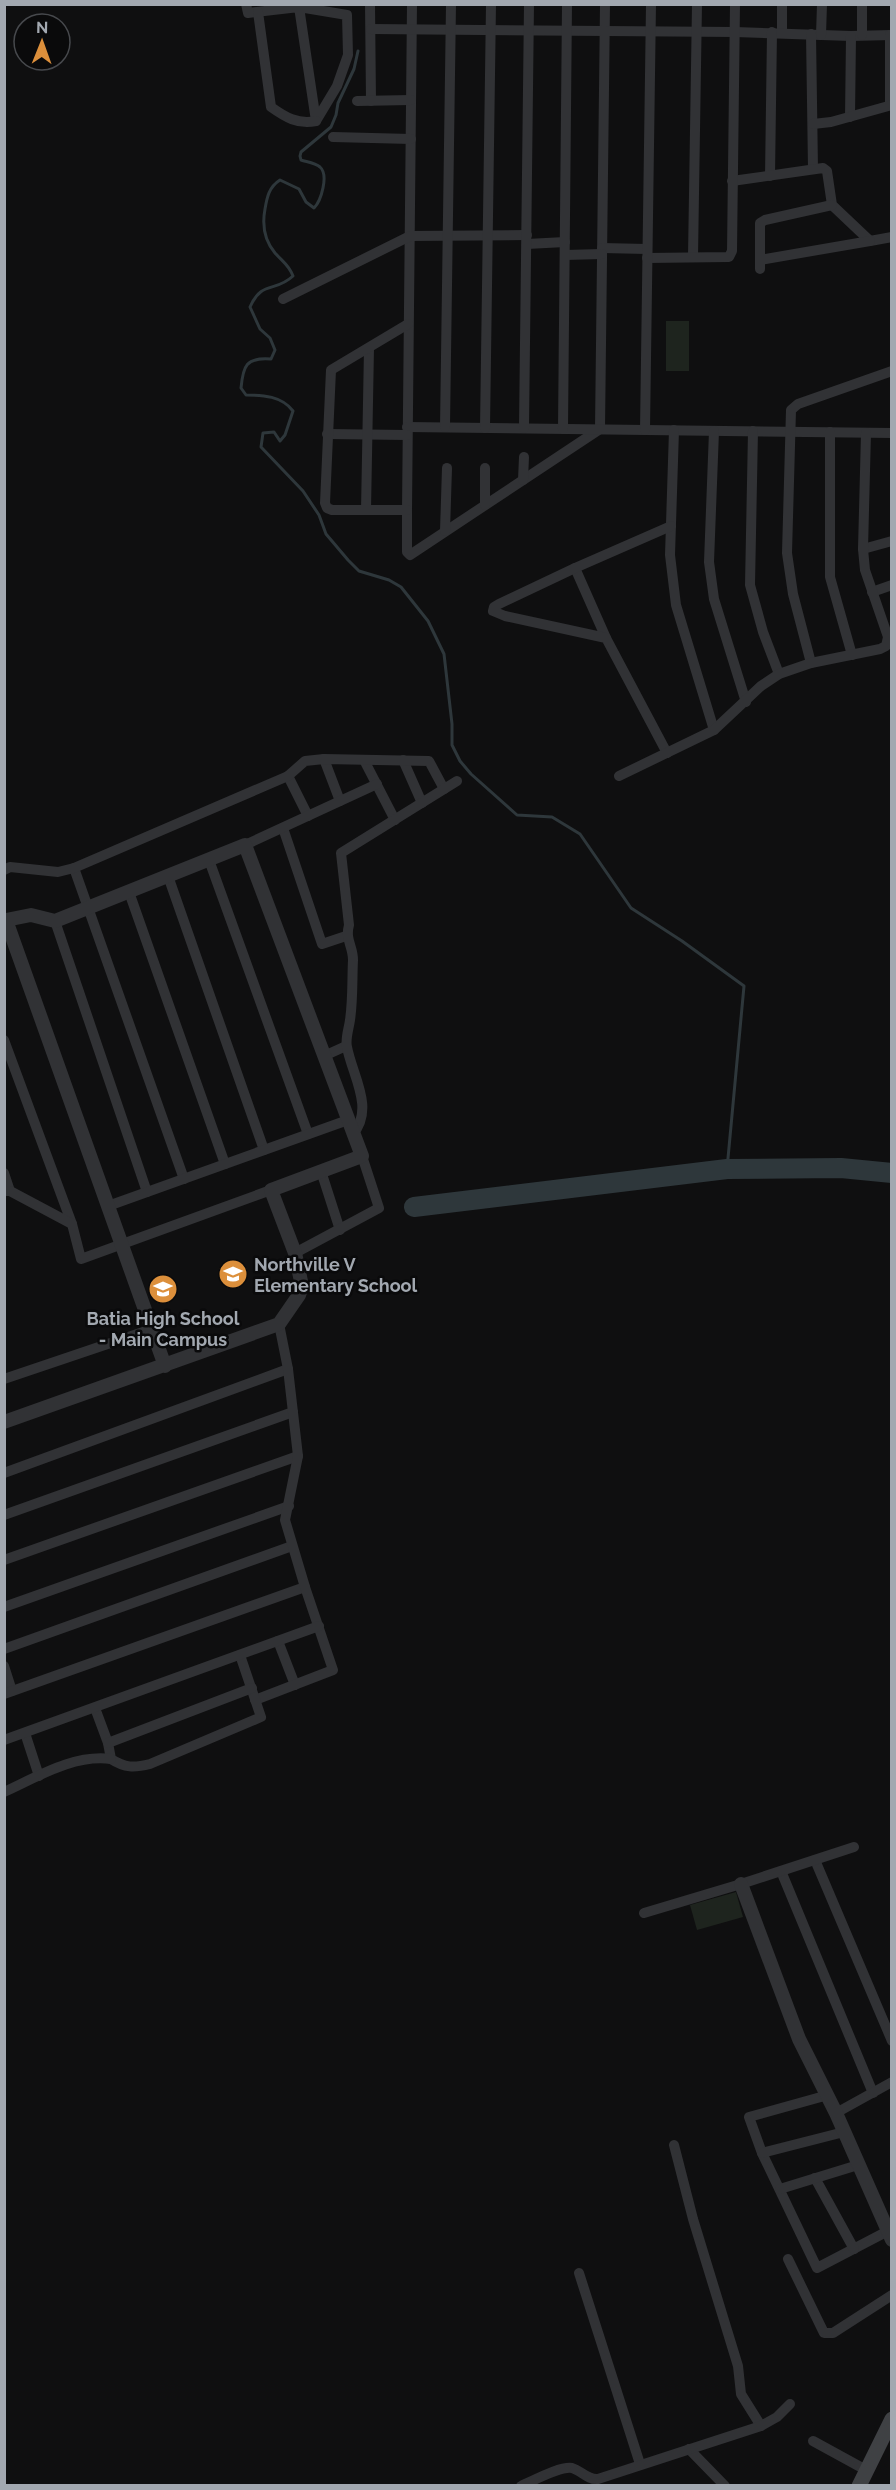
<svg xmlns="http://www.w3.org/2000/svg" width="896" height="2490" font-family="Raleway,sans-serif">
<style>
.garden{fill:#1e241e}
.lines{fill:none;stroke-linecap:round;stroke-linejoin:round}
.stream{stroke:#2e373b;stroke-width:3}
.river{stroke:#2e373b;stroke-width:20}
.minor{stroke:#313235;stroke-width:10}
.tertiary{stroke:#313235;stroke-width:14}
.secondary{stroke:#3f4144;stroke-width:15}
.labels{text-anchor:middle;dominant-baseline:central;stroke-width:5;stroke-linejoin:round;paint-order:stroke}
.poi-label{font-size:18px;font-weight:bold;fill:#a2a8b0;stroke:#0a0a0b;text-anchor:start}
</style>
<rect width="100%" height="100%" fill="#0f0f10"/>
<g class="garden">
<rect x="666" y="321" width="23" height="50"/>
<polygon points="736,1892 743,1917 697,1930 690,1905"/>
</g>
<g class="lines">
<path class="stream" d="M358 51 354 69 338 103 336 115 331 127 301 152 300 156 301 160C307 162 315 163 320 167 329 175 321 201 314 208L306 202 299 189 280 180C269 187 267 197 265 209 262 225 264 240 275 253 283 262 289 265 293 276 275 293 262 280 250 307L260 329 270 338 275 350 271 359C246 357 243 366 241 388L246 395C263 395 282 396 293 411L285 435 280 441 274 432 263 433 261 447 303 491 319 515 326 534 348 560 359 571 389 580 401 587 428 621 444 654 452 724V745L460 761 471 774 517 815 552 817 580 834 631 908 682 941 744 986 727 1169"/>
<polyline class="river" points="414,1207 727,1169 841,1168 892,1173"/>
<g class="minor">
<polyline points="246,4 248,13 299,7 347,15 348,55 337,86 316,121 299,7 299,4"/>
<polyline points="370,4 371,101"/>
<polyline points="412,4 407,510 407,552 410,555 600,429 605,4"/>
<polyline points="782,4 782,33"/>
<path d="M258 12 271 107C285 117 298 125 316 121"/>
<polyline points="371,29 735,32 851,36 892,35"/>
<polyline points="811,34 813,169"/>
<polyline points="821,35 822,4"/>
<polyline points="862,35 862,4"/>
<polyline points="357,101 411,100"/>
<polyline points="890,105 890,35"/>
<polyline points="850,117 851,36"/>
<polyline points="813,124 831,122 892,105"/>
<polyline points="333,137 411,139"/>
<polyline points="770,176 772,32"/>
<polyline points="732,181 823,168 827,171 832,205 870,241 892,237"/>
<polyline points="527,244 565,242"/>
<polyline points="602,248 647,249"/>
<polyline points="565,255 602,254"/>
<polyline points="693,257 697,4"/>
<polyline points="647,258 729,257 732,251 735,4"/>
<polyline points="760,260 870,241"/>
<polyline points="760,269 760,223 765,220 832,205"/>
<polyline points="283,299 410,236 527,235"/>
<polyline points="407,427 892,433"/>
<polyline points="445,427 451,4"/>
<polyline points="485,428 491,4"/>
<polyline points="524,428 529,4"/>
<polyline points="563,429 567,4"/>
<polyline points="645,430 651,4"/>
<polyline points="674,430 670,555 676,605 714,730"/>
<polyline points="714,431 709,562 714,599 746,702"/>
<polyline points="753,431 750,585 763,632 779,674"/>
<polyline points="830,432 830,577 852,655"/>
<polyline points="327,434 407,435"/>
<polyline points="485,468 485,505"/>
<polyline points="523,480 524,457"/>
<polyline points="366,510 369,348"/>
<polyline points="407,510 332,510 327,508 325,503 331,370 408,324"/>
<polyline points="445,531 447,468"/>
<polyline points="863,549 892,541"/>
<polyline points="575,568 606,638"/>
<polyline points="872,592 892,585"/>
<polyline points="811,663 793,594 787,553 791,410 798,404 892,371"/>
<polyline points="667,753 606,638 505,616 493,611 494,607 499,604 575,568 671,526"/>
<polyline points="324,759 340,801"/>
<polyline points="364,760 395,820"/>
<polyline points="403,760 422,803"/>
<polyline points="288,776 308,816"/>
<polyline points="619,776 714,730 761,686 779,674 811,663 880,649 886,646 888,637 865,570 863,549 866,433"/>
<polyline points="283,828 322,944 346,936"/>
<polyline points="245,845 377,784"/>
<polyline points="209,860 308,1134"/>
<polyline points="74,868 184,1179"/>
<polyline points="4,870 10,867 58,872 74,868 288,776 305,761 324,759 429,761 444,789"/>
<polyline points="168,876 264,1150"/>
<polyline points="129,892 225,1164"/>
<polyline points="55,921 147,1192"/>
<polyline points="4,1040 72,1224"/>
<polyline points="324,1056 346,1046"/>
<path d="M353 1134C375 1108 352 1075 347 1047 345 1039 349 1028 350 1020 353 1000 352 980 353 960 353 946 345 940 349 925L341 853 457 781"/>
<polyline points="321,1171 340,1230"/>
<polyline points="4,1173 10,1191"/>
<polyline points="4,1191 10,1191 72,1224 81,1259 271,1190"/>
<polyline points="108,1206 348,1120"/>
<polyline points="295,1253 379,1208 362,1156"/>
<polyline points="4,1379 152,1329"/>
<polyline points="4,1473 288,1369"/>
<polyline points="4,1515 293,1412"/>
<polyline points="4,1560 298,1456"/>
<polyline points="4,1607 289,1506"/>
<polyline points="278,1641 295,1685"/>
<polyline points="4,1649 292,1546"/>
<polyline points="4,1666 12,1691"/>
<polyline points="4,1694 305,1587"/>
<polyline points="255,1700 333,1670 305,1587 285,1520 298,1456 288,1369 279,1324"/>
<path d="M95 1708 108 1743 111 1759C125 1768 134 1768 150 1764L261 1717 240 1655"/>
<polyline points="25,1733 39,1776"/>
<polyline points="4,1740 319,1626"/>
<polyline points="108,1743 252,1688"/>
<path d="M4 1792C37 1777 74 1754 111 1759"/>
<polyline points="815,1860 892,2041"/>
<polyline points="781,1871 873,2093"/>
<polyline points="644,1913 741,1884 854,1847"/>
<polyline points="828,2095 749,2117 762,2153 817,2268 886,2232"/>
<polyline points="836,2113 892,2082"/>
<polyline points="674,2145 693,2219 738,2366 741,2394 761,2426"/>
<polyline points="762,2153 844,2132"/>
<polyline points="815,2178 854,2249"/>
<polyline points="780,2189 858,2165"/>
<polyline points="788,2259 824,2333 833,2333 892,2295"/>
<polyline points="579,2273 640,2464"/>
<polyline points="813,2441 866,2470"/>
<polyline points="689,2449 725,2486"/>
<path d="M521 2486C533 2481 560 2466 572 2468 582 2471 587 2480 598 2479L761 2426 777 2417 790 2404"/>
</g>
<g class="tertiary">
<polyline points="4,1422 279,1324 299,1295 302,1286 295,1253 271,1190 362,1156 245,845 55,921 31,915 6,920 165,1366"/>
<polyline points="741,1884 799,2039 836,2113 892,2240"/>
</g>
<polyline class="secondary" points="859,2486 892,2419"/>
</g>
<defs>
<g id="school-disc" transform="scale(1.5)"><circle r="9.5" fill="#dc8f3b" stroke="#0a0a0b"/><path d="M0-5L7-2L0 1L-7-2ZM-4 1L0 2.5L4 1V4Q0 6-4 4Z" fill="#fff"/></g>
</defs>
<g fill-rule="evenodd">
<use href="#school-disc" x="233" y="1274"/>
<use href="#school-disc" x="163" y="1289"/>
</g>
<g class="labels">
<g class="poi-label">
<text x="254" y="1264">Northville V<tspan x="254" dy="21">Elementary School</tspan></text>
<text x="163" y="1318" text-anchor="middle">Batia High School<tspan x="163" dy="21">- Main Campus</tspan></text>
</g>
</g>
<rect width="896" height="2490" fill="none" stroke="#a2a8b0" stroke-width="12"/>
<g transform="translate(42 42) rotate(1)"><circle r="28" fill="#0a0a0b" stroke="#47494d" stroke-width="1.5"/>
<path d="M0-4.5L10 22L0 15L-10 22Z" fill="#dc8f3b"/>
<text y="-9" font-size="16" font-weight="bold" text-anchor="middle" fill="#a2a8b0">N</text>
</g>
</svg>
